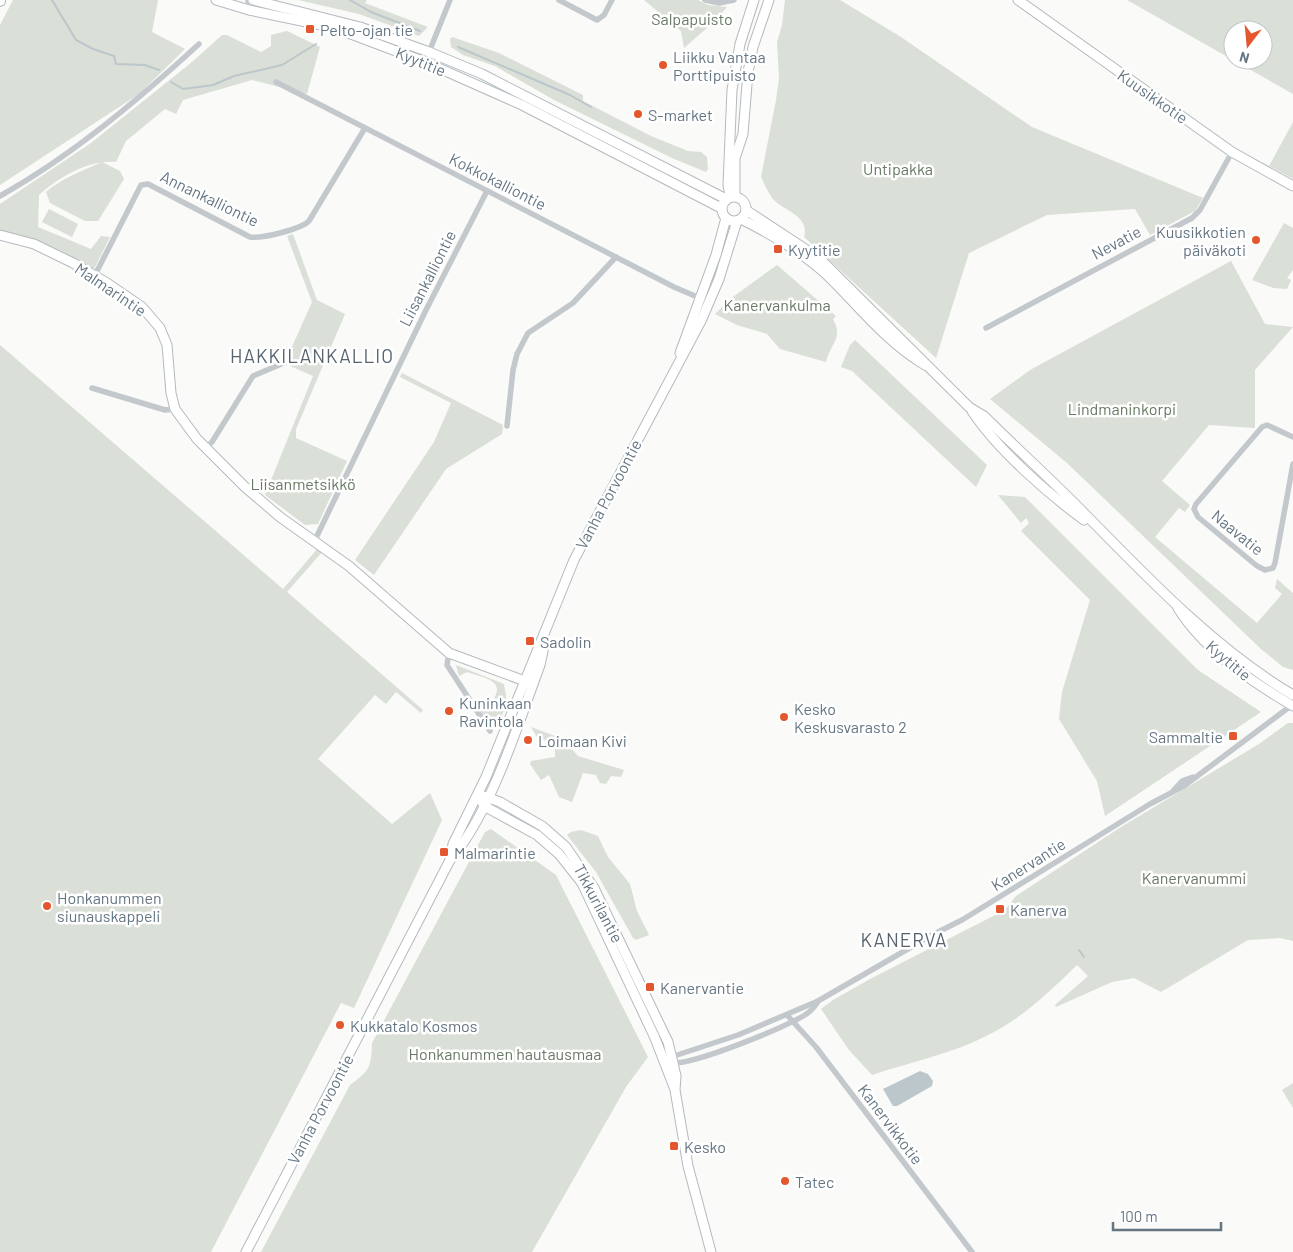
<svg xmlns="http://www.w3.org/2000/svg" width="1293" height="1252" font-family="Barlow,sans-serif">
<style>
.green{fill:#dadfd7}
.water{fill:#bbc7cb}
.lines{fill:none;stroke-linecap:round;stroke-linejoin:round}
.stream{stroke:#bbc7cb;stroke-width:2}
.secondary-casing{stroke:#b3babf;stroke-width:11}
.primary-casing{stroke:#b5babe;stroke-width:11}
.highway-casing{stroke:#b4b9bd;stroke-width:12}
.street{stroke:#c3c8cc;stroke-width:5.5}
.secondary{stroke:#fff;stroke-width:9}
.primary{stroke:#fff;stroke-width:9}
.highway{stroke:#fff;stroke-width:10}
.poi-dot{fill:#e4572e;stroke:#fff;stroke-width:2}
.labels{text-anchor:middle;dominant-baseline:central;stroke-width:5;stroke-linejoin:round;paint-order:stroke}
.park-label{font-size:16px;fill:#687a64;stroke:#fff}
.poi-label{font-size:16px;fill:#657683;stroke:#fff;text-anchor:start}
.street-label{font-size:16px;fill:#657683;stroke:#fff}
.quarter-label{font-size:19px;letter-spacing:1px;fill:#57646e;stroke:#fff}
</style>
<rect width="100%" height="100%" fill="#fafaf8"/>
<g class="green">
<polygon points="13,0 158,0 152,32 185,49 139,94 0,185 0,25"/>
<polygon points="298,0 367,0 365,3 428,27 419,36 359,14"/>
<polygon points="644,0 698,0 708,5 727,7 716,20 684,48 681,31"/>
<path d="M785 0H840L901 37 1032 127 1203 198 1195 211 1150 235 1135 209 1047 215 969 253 936 358 804 237C810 218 787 211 776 202 769 196 765 185 761 177L776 100 779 79 777 42 782 25Z"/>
<polygon points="1127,0 1293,0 1293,94 1233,60 1263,60 1263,30 1233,30 1233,60"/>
<path d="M287 31 320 47 307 94 252 80 183 100 176 114 165 109 126 141 116 162C87 160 60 177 39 195L38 227 91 249 101 236 110 237 94 269 32 239 0 231V204L91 143 192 62 222 35H227L261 52 271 46V35Z"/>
<polygon points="452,37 499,53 583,95 583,101 651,136 688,151 701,152 707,157 708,169 706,172 672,158 554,100 495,66 463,55 451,47 450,39"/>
<polygon points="1293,122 1293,179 1269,166"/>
<path d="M102 162 120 171 124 179 98 221H85L50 203 46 192C62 178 82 171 102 162Z"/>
<polygon points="49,209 78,224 72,237 42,222"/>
<polygon points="1284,223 1293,228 1293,270 1287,278 1291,280 1287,289 1273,288 1252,280"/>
<polygon points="293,234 317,300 345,314 296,429 296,438 347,461 318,524 305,525 265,495 313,376 290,366 287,358 312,302 287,236"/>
<polygon points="1231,261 1265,324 1293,327 1255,370 1255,428 1209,425 1162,481 1190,505 1185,512 1179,508 1155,537 1257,623 1282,594 1275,588 1277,579 1293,593 1293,670 1283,667 1261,649 1067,463 990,399 1030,370"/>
<path d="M777 265 836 316 833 319C844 339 830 343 826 362L780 349 767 334 737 325 715 314 730 299Z"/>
<polygon points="855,340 987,465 976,487 852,371 841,367 850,345"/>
<polygon points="0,345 283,589 318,548 323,551 287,592 423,710 421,713 396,692 386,704 375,695 318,759 392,824 430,793 442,820 354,1008 341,1003 211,1252 0,1252"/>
<polygon points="402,373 503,425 502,434 446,469 374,575 355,560 434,442 451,403 400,377"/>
<polygon points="998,495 1025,497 1198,670 1261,712 1105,816 1097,781 1059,719 1062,692 1090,600 1021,531 1029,523 1026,518 1021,523"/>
<path d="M456 665 504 684 507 702 497 729 481 714V704L491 703C509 680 483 678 467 672L459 676Z"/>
<path d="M1288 723H1293V941L1280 938 1248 940 1161 992 1134 978 1112 982 1056 1007 1055 1005 1088 976 1077 965C1050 991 1023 1018 988 1035 952 1054 910 1062 872 1075L849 1050 821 1009 833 1000 870 979 1005 910 1016 896 1121 827 1259 744Z"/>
<polygon points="531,727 563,739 578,756 624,770 621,777 611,776 606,784 600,783 596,775 583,773 572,802 559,797 549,775 541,780 530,764 531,761 555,757 555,744 537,737"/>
<path d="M491 829 556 875 648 1057 626 1087 532 1252H261L350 1085C370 1070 371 1068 372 1043L485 832Z"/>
<polygon points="581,830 598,836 608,857 630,884 637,911 649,935 636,940 633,938 596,872 567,835 571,832"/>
<polygon points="1293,1083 1293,1108 1282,1090"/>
</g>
<polygon class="water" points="920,1071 928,1074 933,1081 932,1086 897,1106 893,1106 883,1089"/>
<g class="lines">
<g class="stream">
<polyline points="52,0 76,40 93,49 114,56 116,64 145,65 159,70"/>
<polyline points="350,0 371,12 420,31"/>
<polyline points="458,47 570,95 591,107"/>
<polyline points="171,82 183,89 213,85 234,76 282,65 316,44"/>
<polyline points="1079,950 1084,957"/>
</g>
<g class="secondary-casing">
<g id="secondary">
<polyline points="216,0 249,10 335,28 425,62 522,105 721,208"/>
<polyline points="253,0 360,27 429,52 482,74 726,199"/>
<polyline points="1018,0 1232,152 1293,186"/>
<polyline points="0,235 34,244 73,263 107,283 142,307 160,328 167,345 171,393 175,409 197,439 245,487 280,517 349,566 449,653 533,684"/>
<polyline points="680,353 716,255 726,218"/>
<polyline points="483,796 500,802 542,826 566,847 594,888 668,1042 676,1076 675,1090 688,1166 711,1252"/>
<polyline points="482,802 484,806 537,835 559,854 582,883 655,1038 674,1087"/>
<polyline points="450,860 453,844 486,777 574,560 701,321 719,279 737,221"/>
<path d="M246 1252 450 860C491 813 518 724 540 665L544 646"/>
</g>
</g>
<g class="primary-casing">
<g id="primary">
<polyline points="730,196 728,185 732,90 740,44 754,0"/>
<polyline points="735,196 735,158 743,134 748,72 753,47 769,0"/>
<circle cx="734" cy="209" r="12"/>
<path d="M746 210 819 258 969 407 984 416C1017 449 1052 480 1085 514 1147 577 1216 650 1293 695"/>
<path d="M741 219C771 234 802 252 827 275 859 306 886 342 925 365"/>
<path d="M972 411C997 449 1047 493 1084 520"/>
<path d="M1178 608C1205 651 1251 681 1293 706"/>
</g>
</g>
<g class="highway-casing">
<polyline id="highway" points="0,1 0,0"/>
</g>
<g class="street">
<polyline points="248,0 249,10"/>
<polyline points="559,0 597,20 604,15 612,0"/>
<polyline points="705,0 719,3 734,0"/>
<polyline points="425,62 450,0"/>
<polyline points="276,82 674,287 702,299"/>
<path d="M0 196C73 155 138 100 199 44"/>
<path d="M95 275 141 185 148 184 250 237C262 239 301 229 309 221L365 128"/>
<polyline points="986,328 1192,218 1200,210 1232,152"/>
<polyline points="92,388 165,410 175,409"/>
<polyline points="507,426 513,370 517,354 528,333 573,303 616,257"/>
<polyline points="1293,437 1267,425 1262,427 1196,504 1194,509 1198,517 1257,566 1265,570 1273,568 1275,563 1293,464"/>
<polyline points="205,448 212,442 253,376 286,362"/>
<polyline points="315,540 426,310 487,191"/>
<polyline points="449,653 447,665 490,731"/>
<polyline points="1173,791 1182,781 1193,777"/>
<polyline points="787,1015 816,1047 972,1252"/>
<polyline points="671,1057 738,1035 818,1001 932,935 962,920 1150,804 1184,786 1292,705"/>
<path d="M671 1063C694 1065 783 1028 805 1015 811 1011 815 1007 818 1001"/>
</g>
<use href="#secondary" class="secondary"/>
<use href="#primary" class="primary"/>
<use href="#highway" class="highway"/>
</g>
<g class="poi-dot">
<rect x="305" y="24" width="10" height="10" rx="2.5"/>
<circle cx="663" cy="65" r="5"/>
<circle cx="638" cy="114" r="5"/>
<circle cx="1256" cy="240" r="5"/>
<rect x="773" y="244" width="10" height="10" rx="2.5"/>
<rect x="525" y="636" width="10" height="10" rx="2.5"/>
<circle cx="449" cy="711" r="5"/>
<circle cx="784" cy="717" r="5"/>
<rect x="1228" y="731" width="10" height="10" rx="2.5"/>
<circle cx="528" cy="740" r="5"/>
<rect x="439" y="847" width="10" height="10" rx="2.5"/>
<circle cx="47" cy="906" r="5"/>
<rect x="995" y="904" width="10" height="10" rx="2.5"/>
<rect x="645" y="982" width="10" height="10" rx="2.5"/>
<circle cx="340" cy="1025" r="5"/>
<rect x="669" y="1141" width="10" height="10" rx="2.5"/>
<circle cx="785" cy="1181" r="5"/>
</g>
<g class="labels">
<g class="park-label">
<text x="692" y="18">Salpapuisto</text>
<text x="898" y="168">Untipakka</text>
<text x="777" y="304">Kanervankulma</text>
<text x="1122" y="408">Lindmaninkorpi</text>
<text x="303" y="483">Liisanmetsikkö</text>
<text x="1194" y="877">Kanervanummi</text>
<text x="505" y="1053">Honkanummen hautausmaa</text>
</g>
<g class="poi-label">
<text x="320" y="29">Pelto-ojan tie</text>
<text x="673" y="56">Liikku Vantaa<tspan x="673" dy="18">Porttipuisto</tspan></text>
<text x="648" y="114">S-market</text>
<text x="1246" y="231" text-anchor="end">Kuusikkotien<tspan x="1246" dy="18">päiväkoti</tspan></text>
<text x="788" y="249">Kyytitie</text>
<text x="540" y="641">Sadolin</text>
<text x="459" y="702">Kuninkaan<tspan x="459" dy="18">Ravintola</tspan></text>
<text x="794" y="708">Kesko<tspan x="794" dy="18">Keskusvarasto 2</tspan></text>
<text x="1223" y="736" text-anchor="end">Sammaltie</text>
<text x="538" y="740">Loimaan Kivi</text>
<text x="454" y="852">Malmarintie</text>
<text x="57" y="897">Honkanummen<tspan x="57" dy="18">siunauskappeli</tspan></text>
<text x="1010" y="909">Kanerva</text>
<text x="660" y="987">Kanervantie</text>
<text x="350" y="1025">Kukkatalo Kosmos</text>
<text x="684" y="1146">Kesko</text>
<text x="795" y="1181">Tatec</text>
</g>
<g class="street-label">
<text transform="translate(421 61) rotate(22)">Kyytitie</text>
<text transform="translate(1153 96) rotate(35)">Kuusikkotie</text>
<text transform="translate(498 181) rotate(27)">Kokkokalliontie</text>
<text transform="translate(210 198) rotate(26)">Annankalliontie</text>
<text transform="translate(1116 242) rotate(-28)">Nevatie</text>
<text transform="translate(427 278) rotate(-63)">Liisankalliontie</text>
<text transform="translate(111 289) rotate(34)">Malmarintie</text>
<text transform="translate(608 494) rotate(-62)">Vanha Porvoontie</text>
<text transform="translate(1238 532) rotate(39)">Naavatie</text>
<text transform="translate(1229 660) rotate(40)">Kyytitie</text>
<text transform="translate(1028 864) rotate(-32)">Kanervantie</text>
<text transform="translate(599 903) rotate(62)">Tikkurilantie</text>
<text transform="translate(320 1109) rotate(-62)">Vanha Porvoontie</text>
<text transform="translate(891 1124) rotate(53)">Kanervikkotie</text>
</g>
<g class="quarter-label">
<text x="312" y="355">HAKKILANKALLIO</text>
<text x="904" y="939">KANERVA</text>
</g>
</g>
<g transform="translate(1248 45) rotate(196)"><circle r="24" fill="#ffffff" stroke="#c1c8cd"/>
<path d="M0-4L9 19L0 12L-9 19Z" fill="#e4572e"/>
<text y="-8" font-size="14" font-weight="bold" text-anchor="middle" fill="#657683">N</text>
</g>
<path d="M1113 1222v8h108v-8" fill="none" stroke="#657683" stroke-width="2.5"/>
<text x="1120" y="1222" font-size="15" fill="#657683" stroke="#ffffff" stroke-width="4" paint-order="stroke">100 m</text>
</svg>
